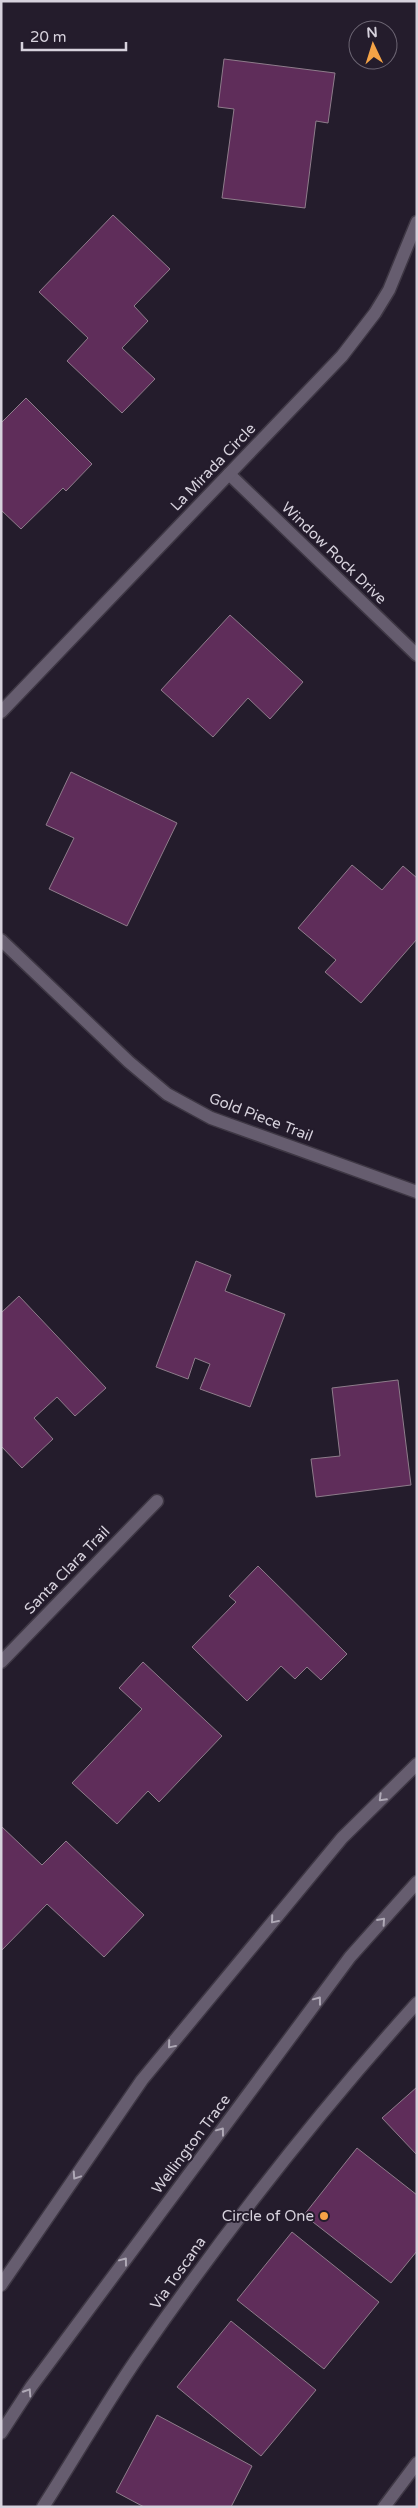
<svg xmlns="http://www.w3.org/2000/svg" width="418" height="2508" font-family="'Varela Round',sans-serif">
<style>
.building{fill:#5f2d5a;stroke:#8e7c8b}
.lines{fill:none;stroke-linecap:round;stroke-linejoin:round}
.minor-casing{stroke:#3e3744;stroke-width:15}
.tertiary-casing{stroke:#3e3744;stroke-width:15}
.minor{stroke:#665d6f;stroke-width:12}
.tertiary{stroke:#665d6f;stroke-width:12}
.oneway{stroke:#afa9b6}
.poi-dot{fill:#f5a346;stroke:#241c2c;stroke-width:2}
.labels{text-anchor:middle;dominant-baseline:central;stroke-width:4;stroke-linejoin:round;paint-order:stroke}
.street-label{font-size:15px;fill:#d7d2dd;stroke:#241c2c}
.poi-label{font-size:15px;fill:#d7d2dd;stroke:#241c2c;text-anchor:end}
</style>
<rect width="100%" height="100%" fill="#241c2c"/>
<g class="building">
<polygon points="224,59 335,73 328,123 316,121 305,208 222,198 234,109 218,107"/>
<polygon points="113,215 170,269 134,306 148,321 122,348 155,379 122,413 67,361 88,338 39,292"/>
<polygon points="26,398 92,464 66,491 63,488 21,529 1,510 1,423"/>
<polygon points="230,615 303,682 270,719 248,698 213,737 161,690"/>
<polygon points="71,772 177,823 127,926 49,889 74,838 46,825"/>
<polygon points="352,865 382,890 403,866 417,878 417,939 361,1003 325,972 336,960 298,928"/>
<polygon points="196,1261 231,1275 225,1291 285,1314 250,1407 200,1389 210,1364 195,1358 188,1379 156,1367"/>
<polygon points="19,1296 106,1388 75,1416 57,1397 34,1418 53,1439 22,1468 1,1446 1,1313"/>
<polygon points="398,1380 411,1485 316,1497 311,1459 340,1456 332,1388"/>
<polygon points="258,1566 347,1654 321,1680 307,1667 295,1679 281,1666 247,1701 192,1647 236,1602 229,1596"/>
<polygon points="143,1662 222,1736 159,1802 148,1791 117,1824 72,1783 142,1709 119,1688"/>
<polygon points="1,1826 42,1865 66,1841 144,1915 104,1957 47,1904 1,1951"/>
<polygon points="417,2087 417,2155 382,2118"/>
<polygon points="357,2148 417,2195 417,2251 391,2283 304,2215"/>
<polygon points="292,2232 379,2302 324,2369 237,2300"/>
<polygon points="231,2321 316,2390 261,2456 177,2387"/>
<polygon points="157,2415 252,2466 231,2507 144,2507 116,2492"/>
</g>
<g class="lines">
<g class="minor-casing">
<g id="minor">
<polyline points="229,474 417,655"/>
<polyline points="1,712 342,356 375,313 389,290 417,222"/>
<polyline points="1,940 129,1062 167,1094 211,1118 417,1192"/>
<polyline points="1,1662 157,1501"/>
<path d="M43 2507C75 2457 105 2405 138 2357 224 2233 316 2115 417 2003"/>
<polyline points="384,2507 417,2463"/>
</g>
</g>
<g class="tertiary-casing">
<g id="tertiary">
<polyline points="1,2285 142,2080 342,1838 417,1764"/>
<polyline points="1,2433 31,2387 350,1957 417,1882"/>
</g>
</g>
<use href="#minor" class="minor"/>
<use href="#tertiary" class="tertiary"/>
</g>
<defs><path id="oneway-chevron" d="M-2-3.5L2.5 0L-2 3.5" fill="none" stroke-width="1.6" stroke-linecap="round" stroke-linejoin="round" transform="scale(1.25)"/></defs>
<g class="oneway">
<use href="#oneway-chevron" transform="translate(382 1798) rotate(135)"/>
<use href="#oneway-chevron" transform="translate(274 1920) rotate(130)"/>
<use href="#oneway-chevron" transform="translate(382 1921) rotate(-48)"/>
<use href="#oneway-chevron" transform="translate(318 2000) rotate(-53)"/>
<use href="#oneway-chevron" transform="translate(171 2045) rotate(130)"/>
<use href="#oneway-chevron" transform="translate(221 2131) rotate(-53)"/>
<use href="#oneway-chevron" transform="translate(76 2176) rotate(124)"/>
<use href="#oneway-chevron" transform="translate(124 2261) rotate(-53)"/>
<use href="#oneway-chevron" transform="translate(28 2392) rotate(-57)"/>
</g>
<circle class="poi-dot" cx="324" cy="2216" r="5"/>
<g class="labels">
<g class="street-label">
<text transform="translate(213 467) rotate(-46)">La Mirada Circle</text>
<text transform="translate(334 553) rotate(44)">Window Rock Drive</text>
<text transform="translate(261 1117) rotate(21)">Gold Piece Trail</text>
<text transform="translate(67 1570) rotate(-46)">Santa Clara Trail</text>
<text transform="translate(191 2144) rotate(-53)">Wellington Trace</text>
<text transform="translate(178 2273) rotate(-55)">Via Toscana</text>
</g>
<g class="poi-label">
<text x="314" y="2216">Circle of One</text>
</g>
</g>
<rect width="418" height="2508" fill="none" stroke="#d7d2dd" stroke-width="5"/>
<g transform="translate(373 45) rotate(356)"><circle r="24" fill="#241c2c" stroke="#6c6573"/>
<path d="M0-4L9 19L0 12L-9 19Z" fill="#f5a346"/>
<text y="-8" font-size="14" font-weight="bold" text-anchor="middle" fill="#d7d2dd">N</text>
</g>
<path d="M22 42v8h104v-8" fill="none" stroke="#d7d2dd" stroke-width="2.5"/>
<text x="30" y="42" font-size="15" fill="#d7d2dd" stroke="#241c2c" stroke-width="4" paint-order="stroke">20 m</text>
</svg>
